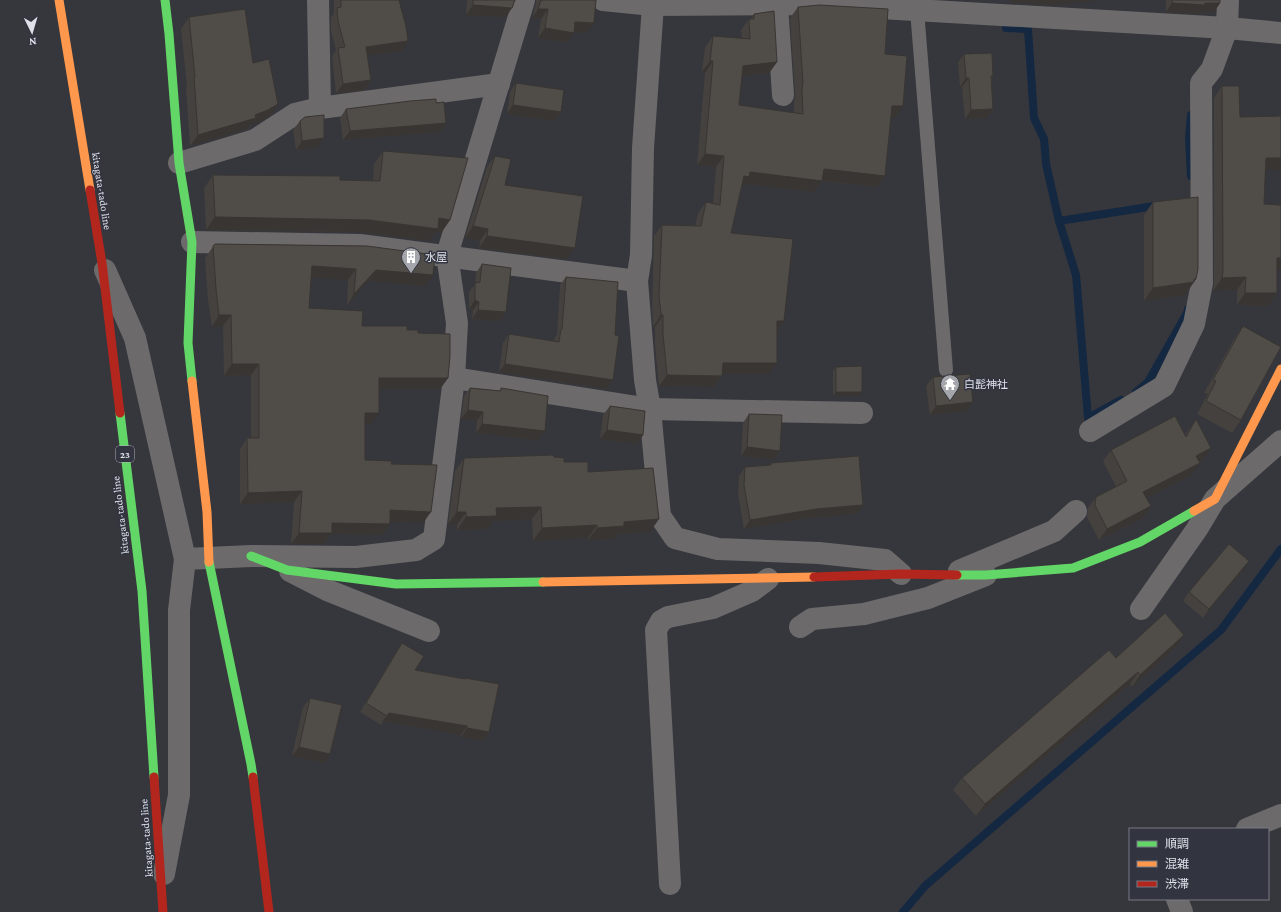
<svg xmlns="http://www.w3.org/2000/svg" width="1281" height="912" font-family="'Crimson Pro','Noto Sans JP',serif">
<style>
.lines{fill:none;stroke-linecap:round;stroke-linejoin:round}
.stream{stroke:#142842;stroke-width:8}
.lane{stroke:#6c6a6b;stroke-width:14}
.street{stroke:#6c6a6b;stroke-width:22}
.fast{stroke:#63d668;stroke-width:9}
.slow{stroke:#ff974d;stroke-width:9}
.jam{stroke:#b3261e;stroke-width:9}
.wall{fill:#45413e}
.shaded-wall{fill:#383532}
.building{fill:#504c48;stroke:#383532}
.labels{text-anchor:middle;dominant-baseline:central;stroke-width:3;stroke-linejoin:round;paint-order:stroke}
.shield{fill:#323540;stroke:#abadb6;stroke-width:1}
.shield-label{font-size:10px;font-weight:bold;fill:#dfe1e9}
.street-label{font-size:11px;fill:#dfe1e9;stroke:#323540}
.poi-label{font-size:11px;fill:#dfe1e9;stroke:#323540;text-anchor:start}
</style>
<rect width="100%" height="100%" fill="#36373c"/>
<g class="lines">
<g class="stream">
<polyline points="1006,28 1028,29 1034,118 1044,139 1046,164 1059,221 1076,275 1088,418 1121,400"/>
<polyline points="1191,176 1189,138 1191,115"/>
<polyline points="1059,221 1161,205"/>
<polyline points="1136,392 1148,382 1187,313 1188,309"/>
<polyline points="903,912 925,886 1221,630 1281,549"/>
</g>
<polyline class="lane" points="917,10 946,370"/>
<g class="street">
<polyline points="318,0 320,108"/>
<polyline points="603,0 653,5 811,4 1227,28 1281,33"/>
<polyline points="777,4 783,95"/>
<polyline points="653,5 643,148 641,255 637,281 645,380 650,409 660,516 675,538 718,549 819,553 885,560 901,574"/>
<polyline points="179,163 255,140 295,114 320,108 499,84"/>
<polyline points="192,242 360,245 637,281"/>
<polyline points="105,270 135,338 185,559 179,610 179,795 164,874"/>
<polyline points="454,378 650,409 862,413"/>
<polyline points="1090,431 1164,386 1194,324 1202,283 1201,83 1212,69 1227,28 1228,0"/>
<polyline points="185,559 251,556 356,557 416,550 434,539 454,378 457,323 447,255 524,0"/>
<polyline points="290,571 327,590 429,631"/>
<polyline points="959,571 1054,531 1076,511"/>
<polyline points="1141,609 1197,529 1215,499 1281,441"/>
<polyline points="800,627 812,619 864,614 928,598 986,575"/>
<polyline points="1247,829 1281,815"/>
<polyline points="670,884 656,630 661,621 668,617 713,608 752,591 768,579"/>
<polyline points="1177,899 1182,912"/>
</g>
<g class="fast">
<polyline points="165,0 169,34 179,163 192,242 188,343 192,381"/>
<polyline points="120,413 142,591 154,777"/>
<polyline points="251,556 287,570 396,584 543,582"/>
<polyline points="209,562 251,764 253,777"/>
<polyline points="957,575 986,575 1073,568 1140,542 1194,511"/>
</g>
<g class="slow">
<polyline points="59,0 90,190"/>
<polyline points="192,381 207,512 209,562"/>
<polyline points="1194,511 1215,499 1281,369"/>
<polyline points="543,582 814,577"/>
</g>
<g class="jam">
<polyline points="90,190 102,263 120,413"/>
<polyline points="814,577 901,574 957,575"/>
<polyline points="154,777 163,912"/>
<polyline points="253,777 269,912"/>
</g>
</g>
<g class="wall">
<polygon points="334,0 399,0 402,51 367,55 371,80 364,90 336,93 332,57 336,50 331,31 331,18 334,13"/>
<polygon points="467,0 515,0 506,17 466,15"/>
<polygon points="536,0 596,0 587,33 574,32 567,42 538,38 541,19 532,18 536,4"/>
<polygon points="1166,0 1220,0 1220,3 1214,12 1200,12 1199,14 1166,12"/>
<polygon points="798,7 885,54 895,118 891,117 885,176 877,187 822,181 814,192 744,184 742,187 731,233 784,321 777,332 769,374 722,374 722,376 714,387 659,386 655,345 655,327 653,327 652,307 654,236 662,225 695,226 698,213 706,202 713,203 716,167 697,165 705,73 702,72 705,47 713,36 742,38 741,30 749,19 751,19 754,14 777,62 769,73 742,76 739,105 794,113 794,101 795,94 790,18"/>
<polygon points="189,17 253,63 278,104 270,116 260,122 250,125 247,129 190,146 186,88 187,87 181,29"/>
<polygon points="964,54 993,76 992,78 993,109 987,118 965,119 962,87 960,87 958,63"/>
<polygon points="516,83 561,112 555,121 507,114 510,92"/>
<polygon points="1222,86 1240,117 1281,116 1281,170 1265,170 1264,204 1281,205 1281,270 1277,270 1277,293 1268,306 1237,305 1237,290 1213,291 1214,283 1214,98"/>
<polygon points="436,103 446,123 440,132 343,140 340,118 346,109"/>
<polygon points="300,121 324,138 318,147 296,150 293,130"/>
<polygon points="383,151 450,220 441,233 436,232 429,241 360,232 206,230 204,188 213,175 340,180 373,180 374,164"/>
<polygon points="495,156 505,185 567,259 479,248 480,241 465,238 487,167"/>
<polygon points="1153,202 1196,279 1185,295 1144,301 1144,215"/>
<polygon points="215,244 367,246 426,286 368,281 347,306 348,280 311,277 309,308 362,326 407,330 418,333 448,378 440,389 379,389 371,424 365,424 365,460 391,464 423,523 390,522 390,524 382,535 331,534 324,544 291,544 294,502 240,504 240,449 247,438 251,438 251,375 224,376 223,326 212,327 208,300 205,258"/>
<polygon points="482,264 506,312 500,321 472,319 473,310 469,309 469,292 475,284 476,273"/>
<polygon points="566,277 615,335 613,380 607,389 499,372 503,343 509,334 554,341 555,337 557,335 560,285"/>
<polygon points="1243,326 1241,420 1232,433 1197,414 1208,394 1204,393 1234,339"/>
<polygon points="836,367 862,392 858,396 833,396 833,371"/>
<polygon points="933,377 967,411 930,415 926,386"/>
<polygon points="470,388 500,391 501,388 538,440 476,433 477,421 461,419 464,396"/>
<polygon points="610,406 643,435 637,444 600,439 603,415"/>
<polygon points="749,414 780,451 774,460 741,456 743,423"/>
<polygon points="1196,419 1203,460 1199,462 1192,475 1146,498 1151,506 1143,518 1099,540 1087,517 1088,508 1096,497 1116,487 1103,461 1111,450 1185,435"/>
<polygon points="554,457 588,472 650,532 618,534 615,539 588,540 588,538 533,541 532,519 493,521 488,529 457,530 457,525 448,524 455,471 464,458"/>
<polygon points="771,463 863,505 857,514 809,518 744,529 738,494 739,476 745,467 770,465"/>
<polygon points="1243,570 1203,618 1183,601 1189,592"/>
<polygon points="402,643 415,670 464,679 465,678 489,732 483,741 461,737 461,735 383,721 381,725 360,712 396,652"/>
<polygon points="1176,647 1132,687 1130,684 976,816 953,790 962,778 1116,658"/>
<polygon points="310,698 330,754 324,763 292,756 303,707"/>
</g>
<g class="shaded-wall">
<polygon points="1011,0 1101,0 1054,5 1009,3"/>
<polygon points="1172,3 1220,3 1214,12 1200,12 1199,14 1166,12"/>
<polygon points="473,5 512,8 506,17 466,15"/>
<polygon points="538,9 548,9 541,19 532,18"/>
<polygon points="575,22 594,23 587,33 569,32"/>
<polygon points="545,28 574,33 567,42 538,38"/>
<polygon points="408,41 402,51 360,56 366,47"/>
<polygon points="710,61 713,61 705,73 702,72"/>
<polygon points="777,62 769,73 735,77 743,66"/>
<polygon points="966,78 969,78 962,87 960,87"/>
<polygon points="371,80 364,90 336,93 343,84"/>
<polygon points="278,104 270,116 260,122 250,125 247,129 190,146 198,135 255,115"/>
<polygon points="513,105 561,112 555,121 507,114"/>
<polygon points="892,106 903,106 895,118 885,117"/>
<polygon points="993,109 987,118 965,119 971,110"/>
<polygon points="446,123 440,132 343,140 350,131"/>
<polygon points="324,138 318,147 296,150 302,141"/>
<polygon points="705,154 724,156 716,167 697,165"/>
<polygon points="1266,158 1281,158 1281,170 1257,170"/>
<polygon points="824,169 885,176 877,187 816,180"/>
<polygon points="750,172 822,181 814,192 744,184 741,188 744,176"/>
<polygon points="215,217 439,218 450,220 441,233 436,232 429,241 360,232 206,230"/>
<polygon points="473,226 488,229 480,241 465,238"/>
<polygon points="487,236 575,248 567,259 479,248"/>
<polygon points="1277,258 1281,258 1281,270 1268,270"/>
<polygon points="312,266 356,269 348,280 304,277"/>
<polygon points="376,270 433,275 426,286 368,281 347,306 354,294"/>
<polygon points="1246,277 1237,290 1213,291 1222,278"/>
<polygon points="1194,279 1196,279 1185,295 1144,301 1153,288"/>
<polygon points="1245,293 1277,293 1268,306 1237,305"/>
<polygon points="475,300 479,302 473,310 469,309"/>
<polygon points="478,310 506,312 500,321 472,319"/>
<polygon points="219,315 231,315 223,326 212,327"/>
<polygon points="661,315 663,315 655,327 653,327"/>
<polygon points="777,321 784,321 776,333"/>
<polygon points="723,363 777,363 769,374 715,374"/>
<polygon points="232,364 259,364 251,375 224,376"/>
<polygon points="505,364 613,380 607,389 499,372"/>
<polygon points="667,375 722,376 714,387 659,386"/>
<polygon points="379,378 448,378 440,389 371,389"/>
<polygon points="836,392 862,392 858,396 833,396"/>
<polygon points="973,402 967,411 930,415 936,406"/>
<polygon points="468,410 483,412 477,421 461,419"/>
<polygon points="365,413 379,413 371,424 357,424"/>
<polygon points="482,424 545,431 538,440 476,433"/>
<polygon points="607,430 643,435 637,444 600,439"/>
<polygon points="747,447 780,451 774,460 741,456"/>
<polygon points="1211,448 1203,460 1188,468 1196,456"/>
<polygon points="1200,463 1192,475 1135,504 1143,492"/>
<polygon points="302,491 294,502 240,504 248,493"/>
<polygon points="863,505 857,514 809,518 744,529 750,520 816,509"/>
<polygon points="1151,506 1143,518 1099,540 1107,529"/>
<polygon points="541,507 532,519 493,521 488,529 457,530 466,517 496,508"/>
<polygon points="390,510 431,512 423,523 382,522"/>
<polygon points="457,512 466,512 457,525 448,524"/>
<polygon points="659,519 650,532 618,534 615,539 588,540 597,528 624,522"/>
<polygon points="332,523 390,524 382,535 331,534 324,544 291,544 299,533"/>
<polygon points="597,525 588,538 533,541 542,528"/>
<polygon points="1249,561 1243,570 1203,618 1209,609"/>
<polygon points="1184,635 1176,647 1132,687 1140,675"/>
<polygon points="1138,672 1130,684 976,816 985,804"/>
<polygon points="389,713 467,726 461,735 383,721"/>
<polygon points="467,728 489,732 483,741 461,737"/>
<polygon points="299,747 330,754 324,763 292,756"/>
</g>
<g class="building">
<polygon points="341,0 399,0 406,26 408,41 366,47 371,80 343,84 338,48 345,47 338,21 337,8 341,7"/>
<polygon points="473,0 515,0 512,8 473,5"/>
<polygon points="541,0 596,0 594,23 575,22 574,33 545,28 548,9 538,9"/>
<polygon points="1172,0 1220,0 1220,3 1205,3 1205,5 1172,3"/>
<polygon points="819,5 888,9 885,54 907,56 903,106 892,106 885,176 824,169 822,181 750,172 749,177 744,176 731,233 793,239 784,321 777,321 777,363 723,363 722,376 667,375 663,334 663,315 661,315 659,296 662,225 701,226 706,202 720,205 724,156 705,154 713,61 710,61 713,36 750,39 749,19 754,19 754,14 774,11 777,62 743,66 739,105 803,114 802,89 803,83 798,7"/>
<polygon points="245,9 253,63 269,59 278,104 268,110 255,115 256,118 198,135 194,77 195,77 189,17"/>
<polygon points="992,53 993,76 991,76 993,109 971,110 969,78 966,78 964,54"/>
<polygon points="516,83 564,90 561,112 513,105"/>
<polygon points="1222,86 1239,86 1240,117 1281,116 1281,158 1266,158 1264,204 1281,205 1281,258 1277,258 1277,293 1245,293 1246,277 1222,278 1223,271"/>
<polygon points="436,99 436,103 444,102 446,123 350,131 346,109 410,101"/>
<polygon points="324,115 324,138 302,141 300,121 305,117"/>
<polygon points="383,151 468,158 450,220 439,218 438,229 369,220 215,217 213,175 340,176 340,180 380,181"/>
<polygon points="495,156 511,159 505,185 583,196 575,248 487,236 488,229 473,226"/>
<polygon points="1198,197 1198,269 1196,279 1194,279 1194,282 1153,288 1153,202"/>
<polygon points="215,244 367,246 435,255 433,275 376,270 354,294 356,269 312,266 309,308 363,311 362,326 407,326 407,330 418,330 418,333 450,334 450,356 448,378 379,378 379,413 365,413 365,460 392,461 391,464 437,465 431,512 390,510 390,524 332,523 332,533 299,533 302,491 248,493 247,438 259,438 259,364 232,364 231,315 219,315 216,289 213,246"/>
<polygon points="482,264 511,268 506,312 478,310 479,302 475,300 475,283 480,282"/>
<polygon points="566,277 618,282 615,335 619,336 613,380 505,364 509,334 559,342 561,329 562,329"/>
<polygon points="1243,326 1281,347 1241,420 1206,401 1216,381 1213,380"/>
<polygon points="862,366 862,392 836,392 836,367"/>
<polygon points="970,374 973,402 936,406 933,377"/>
<polygon points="470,388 501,391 501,388 548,396 545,431 482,424 483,412 468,410"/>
<polygon points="610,406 645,411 643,435 607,430"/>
<polygon points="749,414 782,415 780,451 747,447"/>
<polygon points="1175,416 1186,437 1196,419 1211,448 1196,456 1200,463 1143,492 1151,506 1107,529 1095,505 1096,497 1127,481 1111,450"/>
<polygon points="554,455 554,457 564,458 564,462 588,462 588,472 653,468 659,519 624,522 624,526 597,528 597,525 542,528 541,507 496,508 497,516 466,517 466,512 457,512 464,458"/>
<polygon points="859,456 863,505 816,509 750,520 744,485 745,467 771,465 771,463"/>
<polygon points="1229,544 1249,561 1209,609 1189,592"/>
<polygon points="1165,613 1184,635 1140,675 1138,672 985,804 962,778 1109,650 1116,658"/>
<polygon points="402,643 424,656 415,670 465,679 465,678 499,684 489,732 467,728 467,726 389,713 387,716 366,703"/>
<polygon points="310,698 342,705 330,754 299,747"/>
</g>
<defs>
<g id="building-pin" transform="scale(1)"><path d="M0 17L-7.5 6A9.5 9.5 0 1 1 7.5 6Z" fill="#a4a6ac" stroke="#323540"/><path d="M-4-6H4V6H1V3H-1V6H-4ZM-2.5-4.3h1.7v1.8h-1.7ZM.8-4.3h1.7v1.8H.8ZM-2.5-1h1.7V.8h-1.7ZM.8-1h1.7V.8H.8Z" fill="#fff"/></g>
<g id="temple-pin" transform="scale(1)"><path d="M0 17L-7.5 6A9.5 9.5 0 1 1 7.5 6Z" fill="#a4a6ac" stroke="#323540"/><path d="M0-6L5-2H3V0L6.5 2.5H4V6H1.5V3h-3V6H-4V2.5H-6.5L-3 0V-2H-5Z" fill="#fff"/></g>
</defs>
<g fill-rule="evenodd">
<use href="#building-pin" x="411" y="257"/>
<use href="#temple-pin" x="950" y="384"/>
</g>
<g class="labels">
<rect class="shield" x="116" y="446" width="18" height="16" rx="3"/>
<g class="shield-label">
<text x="125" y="454">23</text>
</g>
<g class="street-label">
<text transform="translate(102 191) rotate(81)">kitagata-tado line</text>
<text transform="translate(120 515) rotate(-97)">kitagata-tado line</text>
<text transform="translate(146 838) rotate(-94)">kitagata-tado line</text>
</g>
<g class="poi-label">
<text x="425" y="257">水屋</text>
<text x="964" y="384">白髭神社</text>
</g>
</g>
<rect x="1129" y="828" width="140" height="72" fill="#323540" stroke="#777a84"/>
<rect x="1137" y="841" width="20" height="6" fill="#63d668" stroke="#777a84"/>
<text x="1165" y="848" font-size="12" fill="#dfe1e9">順調</text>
<rect x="1137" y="861" width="20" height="6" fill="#ff974d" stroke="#777a84"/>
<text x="1165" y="868" font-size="12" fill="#dfe1e9">混雑</text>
<rect x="1137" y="881" width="20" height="6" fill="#b3261e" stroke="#777a84"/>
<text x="1165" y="888" font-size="12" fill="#dfe1e9">渋滞</text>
<g transform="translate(32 32) rotate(175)" stroke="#323540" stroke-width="3" paint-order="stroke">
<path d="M0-3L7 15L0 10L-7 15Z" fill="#dfe1e9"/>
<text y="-6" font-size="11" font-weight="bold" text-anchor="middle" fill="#dfe1e9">N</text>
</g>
</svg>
